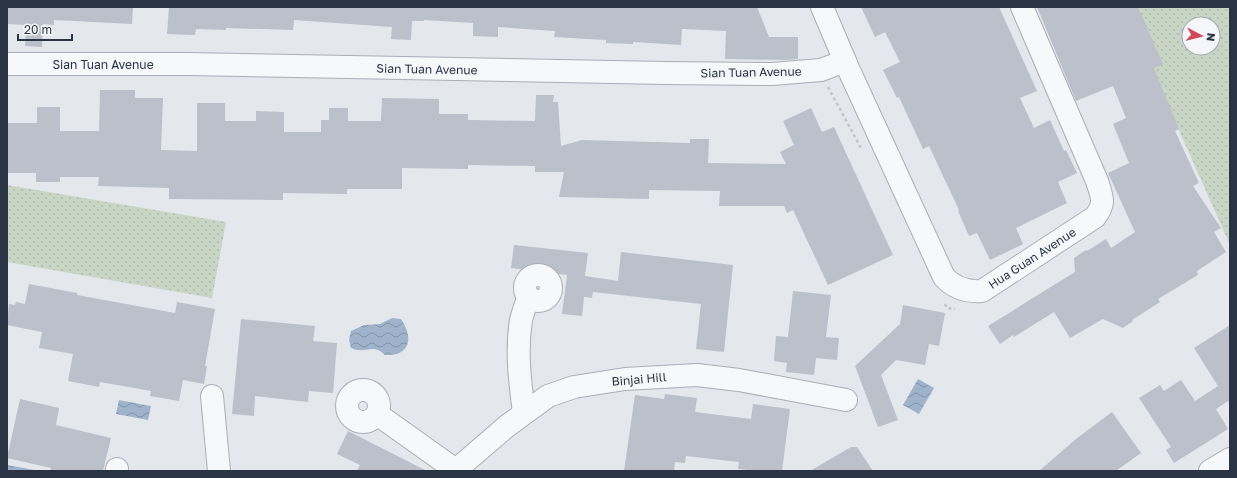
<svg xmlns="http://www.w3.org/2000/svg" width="1237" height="478" font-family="'Golos Text',sans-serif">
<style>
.grass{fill:url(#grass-dots);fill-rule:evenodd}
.water{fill:url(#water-waves)}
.building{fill:#bbc0ca}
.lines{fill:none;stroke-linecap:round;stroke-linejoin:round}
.minor-casing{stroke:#a9aeb7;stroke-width:24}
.path{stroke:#c2c5cb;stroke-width:2.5;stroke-dasharray:3 3;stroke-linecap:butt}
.minor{stroke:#f7f8fa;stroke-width:22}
.labels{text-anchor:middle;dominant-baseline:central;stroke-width:3.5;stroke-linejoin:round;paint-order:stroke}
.street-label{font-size:12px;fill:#2b3445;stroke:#f4f6f9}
</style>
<defs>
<pattern id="grass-dots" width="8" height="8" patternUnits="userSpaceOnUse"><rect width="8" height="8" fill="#c9d6c5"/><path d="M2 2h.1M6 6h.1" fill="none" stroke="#adb8ab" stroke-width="1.8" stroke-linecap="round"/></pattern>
<pattern id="water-waves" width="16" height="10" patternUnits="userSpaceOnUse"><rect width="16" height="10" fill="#9fb4cc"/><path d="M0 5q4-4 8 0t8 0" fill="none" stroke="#8293a7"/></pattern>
</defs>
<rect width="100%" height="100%" fill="#e4e7ec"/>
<g class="grass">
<path d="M1124 7H1230V245ZM1189 24H1213V48H1189Z"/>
<polygon points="7,185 226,222 212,298 7,262"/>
</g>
<g class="water">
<path d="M392 318 401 319C407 328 414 344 401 352 397 355 390 355 385 355 372 342 366 355 351 348L349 340 351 331 364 325 380 324Z"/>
<polygon points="918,379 934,388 919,414 903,405"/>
<polygon points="119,400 151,406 148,420 116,414"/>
<polygon points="7,465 40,471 7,471"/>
</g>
<g class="building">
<polygon points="7,7 133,7 132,24 54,20 54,25 43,24 42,47 25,46 26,25 7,24"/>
<polygon points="169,7 757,7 769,37 798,37 798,59 785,60 725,59 726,31 682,29 681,45 633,42 633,44 606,43 606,40 554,37 555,31 498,27 498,37 473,36 473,23 424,20 424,21 412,21 411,40 391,39 392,27 294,20 293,30 226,28 226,30 196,29 195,35 167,34"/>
<polygon points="861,7 999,7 1037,91 1020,98 1034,128 1050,120 1064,151 1066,150 1077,173 1058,182 1067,203 1016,228 1023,244 990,260 977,233 969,236 958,211 959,210 929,146 923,149 899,97 897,98 883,70 900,62 885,32 875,37"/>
<polygon points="1037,7 1138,7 1163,64 1154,68 1179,129 1175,131 1199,183 1193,186 1221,228 1214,232 1226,252 1197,271 1198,275 1158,299 1160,302 1132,320 1133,321 1123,328 1103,319 1070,338 1054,312 1014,337 1013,335 1000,344 988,326 1075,272 1074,258 1086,250 1087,251 1106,239 1111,248 1135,232 1108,173 1129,163 1113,124 1126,118 1113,86 1076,101"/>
<polygon points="100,90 135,90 135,98 163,98 161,150 197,151 197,103 225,103 225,121 256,121 256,111 284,112 284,132 321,132 321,120 329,120 329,108 348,108 348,121 381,121 382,98 439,99 439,114 468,114 468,120 535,121 536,95 554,95 553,102 558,102 561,146 582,140 690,143 690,139 709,139 708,163 786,164 780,152 794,145 783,121 811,108 822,132 834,127 893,255 828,285 793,210 787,213 784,206 719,206 720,191 649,190 649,199 559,197 564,172 535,172 535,166 468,165 468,169 402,168 402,189 347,189 347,194 283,193 283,200 169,199 169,188 98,186 99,177 60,177 60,182 36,182 36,173 7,173 7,123 37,123 37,107 60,107 60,131 99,131"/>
<polygon points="514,245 588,253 585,276 618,281 621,252 733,265 724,352 696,349 701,304 593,292 592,298 584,297 582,316 562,314 567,275 511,268"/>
<polygon points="29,284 77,293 77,295 175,313 177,302 215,309 205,366 207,366 204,384 183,380 179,401 150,396 151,391 100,382 99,387 68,381 73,354 39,348 42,332 7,325 9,304 15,305 16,302 25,304"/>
<polygon points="793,291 831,295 826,337 839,338 837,360 816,358 814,375 786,372 787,363 774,361 776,336 788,337"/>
<polygon points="903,305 945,313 939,346 929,344 925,365 896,360 881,375 898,420 878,427 855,366 900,324"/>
<polygon points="241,319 315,326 313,341 337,343 333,393 309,391 308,402 255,396 254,416 232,414"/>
<polygon points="1230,325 1230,405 1228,401 1216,409 1228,429 1174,463 1166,450 1171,447 1139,398 1160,385 1164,391 1181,380 1195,401 1218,386 1194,348"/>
<polygon points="665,394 697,398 695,412 751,419 753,404 790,409 782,471 757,471 738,469 739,462 686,456 685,463 675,462 674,471 624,471 635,395 664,399"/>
<polygon points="20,399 59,408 56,425 111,438 103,471 50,471 51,468 7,458"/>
<polygon points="1112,412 1141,453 1116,471 1039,471 1076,439"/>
<polygon points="348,431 427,471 357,471 360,465 337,454"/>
<polygon points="851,447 857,447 873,471 810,471"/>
</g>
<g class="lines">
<g class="minor-casing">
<g id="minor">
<path d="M822 7 848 68 944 277C954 288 967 292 982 291L1095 217C1106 203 1102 197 1097 181L1022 7"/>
<polyline points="7,64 187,64 665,73 772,74 821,70 845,61"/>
<circle cx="538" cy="288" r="13"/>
<circle cx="363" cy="406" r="16"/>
<polyline points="212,396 219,471"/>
<path d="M524 413C520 382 516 351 521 320 523 312 526 304 529 297"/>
<polyline points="377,414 457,471"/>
<polyline points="117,469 117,471"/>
<polyline points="459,471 464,463 507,426 548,396 574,387 625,379 697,375 739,380 846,400"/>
<polyline points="1210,471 1230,459"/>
</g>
</g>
<g class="path">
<polyline points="828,87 862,150"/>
<polyline points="945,304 947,308 955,309"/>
</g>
<use href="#minor" class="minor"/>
</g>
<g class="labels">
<g class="street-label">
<text x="103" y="64">Sian Tuan Avenue</text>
<text transform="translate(427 69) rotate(1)">Sian Tuan Avenue</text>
<text transform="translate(751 72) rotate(-1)">Sian Tuan Avenue</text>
<text transform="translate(1032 258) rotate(-33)">Hua Guan Avenue</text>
<text transform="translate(639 379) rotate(-5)">Binjai Hill</text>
</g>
</g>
<rect width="1237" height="478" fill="none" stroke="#2b3445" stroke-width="16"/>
<g transform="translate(1201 36) rotate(97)"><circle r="19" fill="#f4f6f9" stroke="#a4a8b1"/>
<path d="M0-3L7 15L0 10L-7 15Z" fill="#d1495b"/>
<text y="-6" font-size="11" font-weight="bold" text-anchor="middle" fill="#2b3445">N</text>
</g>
<path d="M18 34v6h54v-6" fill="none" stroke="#2b3445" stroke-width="2"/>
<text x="24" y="34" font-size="12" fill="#2b3445" stroke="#f4f6f9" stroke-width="3" paint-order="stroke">20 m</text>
</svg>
